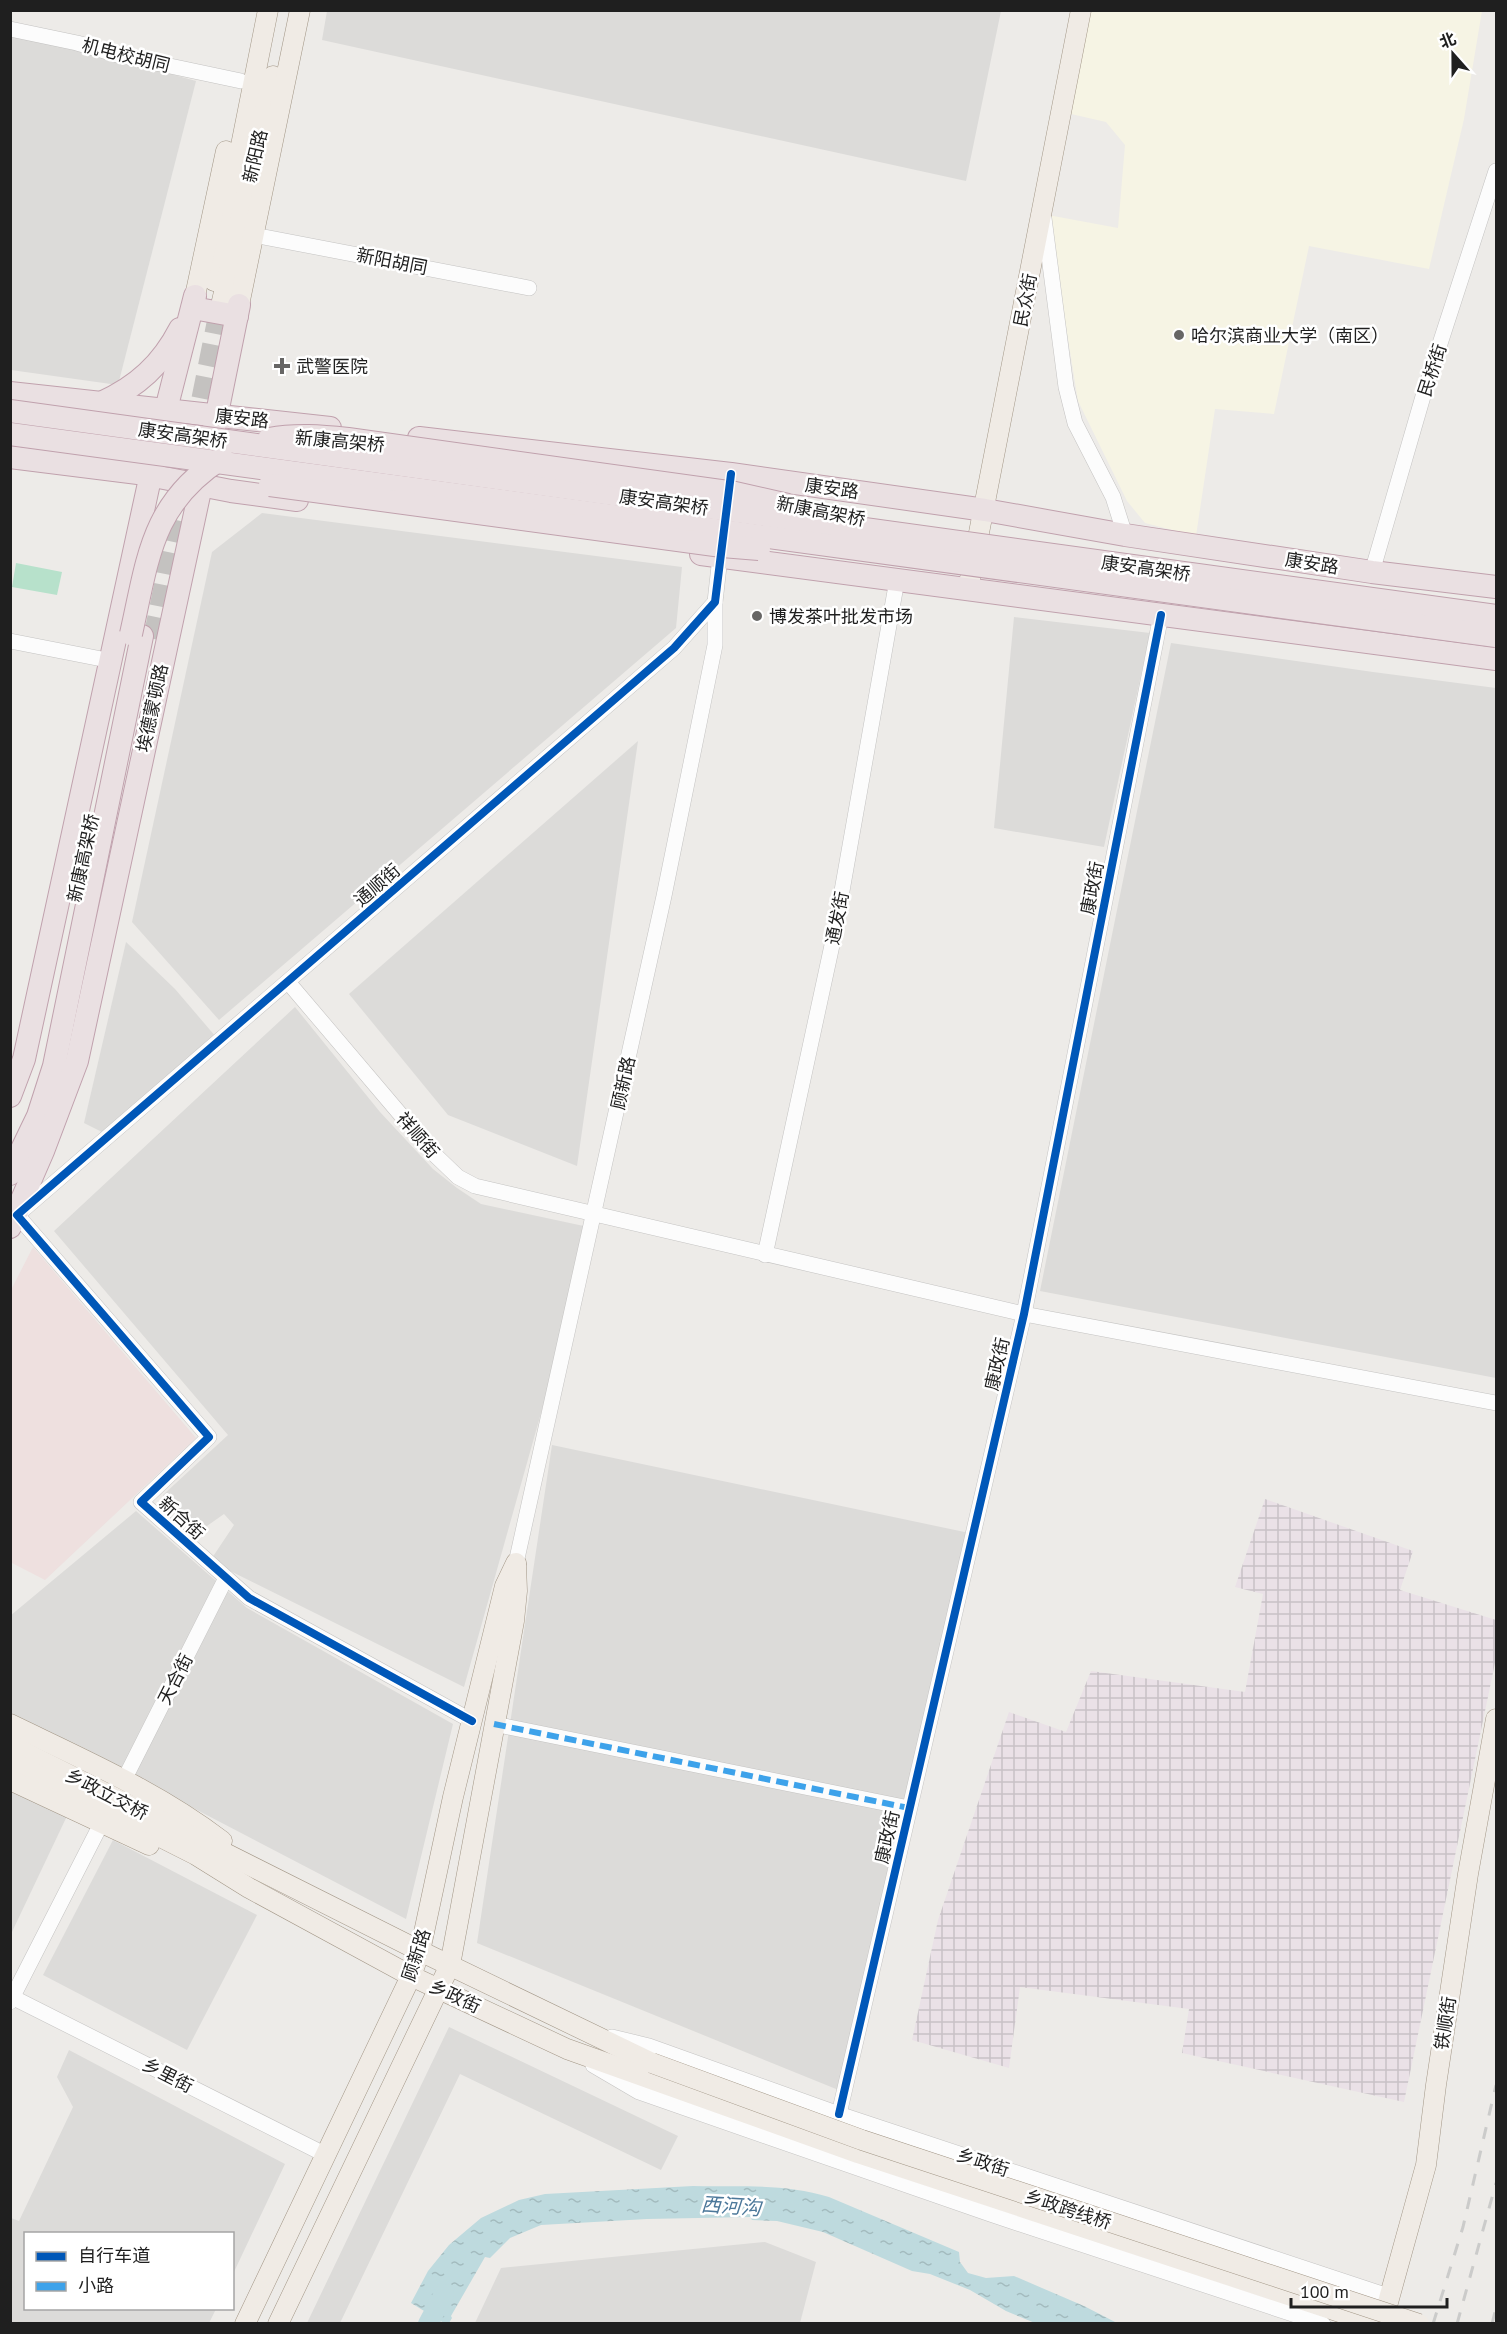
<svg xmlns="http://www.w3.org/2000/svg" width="1507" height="2334" font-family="'PT Sans','Noto Sans SC',sans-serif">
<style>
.residential{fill:#dcdbd9}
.commercial{fill:#eee0df}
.industrial{fill:url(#industrial-grid)}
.education{fill:#f6f4e4}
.pitch{fill:#b7e1cb}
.water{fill:url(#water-ripples)}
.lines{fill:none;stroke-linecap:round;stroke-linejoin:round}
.river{stroke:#bedade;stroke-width:20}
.highway-tunnel{stroke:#c4c2c0;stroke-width:22;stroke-dasharray:22 11;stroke-linecap:butt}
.minor-casing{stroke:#c4c3c2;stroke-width:16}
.major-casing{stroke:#a29686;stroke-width:21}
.highway-casing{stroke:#c0a1ad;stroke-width:24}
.minor{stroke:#fcfcfc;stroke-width:15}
.major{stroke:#f0ebe5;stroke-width:20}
.highway{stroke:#eae0e2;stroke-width:22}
.rail{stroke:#cbcbca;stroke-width:3;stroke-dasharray:12 12;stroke-linecap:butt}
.major-bridge-casing{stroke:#a29686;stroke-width:21;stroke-linecap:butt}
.highway-bridge-casing{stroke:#c0a1ad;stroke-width:24;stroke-linecap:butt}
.major-bridge{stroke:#f0ebe5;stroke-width:20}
.highway-bridge{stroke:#eae0e2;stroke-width:22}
.quiet{stroke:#3da2ea;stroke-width:6;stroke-dasharray:12 6;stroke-linecap:butt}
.cycleway-casing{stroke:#fff;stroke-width:11}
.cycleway{stroke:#0057b8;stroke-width:8}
.poi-dot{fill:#676665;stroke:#fff;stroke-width:2}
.labels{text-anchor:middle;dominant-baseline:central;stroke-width:5;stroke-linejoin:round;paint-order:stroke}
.street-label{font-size:18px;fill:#1f1f1f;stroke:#fff}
.poi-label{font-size:18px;fill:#1f1f1f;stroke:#fff;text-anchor:start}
.water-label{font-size:20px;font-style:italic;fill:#4c789a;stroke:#fff}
</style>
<defs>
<pattern id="industrial-grid" width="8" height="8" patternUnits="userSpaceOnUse" patternTransform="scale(1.5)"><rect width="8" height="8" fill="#eae1e7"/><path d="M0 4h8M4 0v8" fill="none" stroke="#c8c1c6"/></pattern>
<pattern id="water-ripples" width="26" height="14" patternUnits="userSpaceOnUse" patternTransform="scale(1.5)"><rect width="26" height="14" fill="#bedade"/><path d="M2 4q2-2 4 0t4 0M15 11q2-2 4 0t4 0" fill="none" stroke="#a3bbbe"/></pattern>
</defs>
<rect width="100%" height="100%" fill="#edebe8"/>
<g class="residential">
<polygon points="327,11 327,10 1001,11 966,181 322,40"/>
<polygon points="11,32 48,40 196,81 118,385 11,370"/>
<polygon points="262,513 682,567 676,628 219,1020 132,922 212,552"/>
<polygon points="1014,617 1150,633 1104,847 994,828"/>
<polygon points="1171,643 1373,672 1496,688 1496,1378 1040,1291"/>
<polygon points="638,741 577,1166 448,1115 349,994"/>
<polygon points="126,942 175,989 216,1037 108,1135 84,1123"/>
<polygon points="295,1007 380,1112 433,1169 457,1188 481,1204 593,1228 464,1687 210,1561 234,1525 224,1514 197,1533 163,1495 228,1435 54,1231"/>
<polygon points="552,1445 974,1534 841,2091 477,1943"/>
<polygon points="136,1511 247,1608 453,1724 406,1919 11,1713 10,1616"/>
<polygon points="11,1789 67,1816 11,1934"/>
<polygon points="113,1840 257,1915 187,2050 43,1975"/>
<polygon points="449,2027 678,2136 661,2170 460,2074 340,2323 307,2323"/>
<polygon points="69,2050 285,2164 233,2274 232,2234 26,2234 26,2308 216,2309 209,2323 11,2323 11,2218 19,2221 73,2107 57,2077"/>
<polygon points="765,2242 816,2262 800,2323 475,2323 501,2268"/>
</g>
<polygon class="commercial" points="33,1247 196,1438 45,1580 10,1562 11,1290"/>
<polygon class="industrial" points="1265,1499 1413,1551 1400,1590 1496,1620 1496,1658 1404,2102 1182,2053 1189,2009 1020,1987 1009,2068 912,2040 938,1920 1009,1712 1066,1732 1091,1671 1245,1692 1263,1594 1235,1587"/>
<polygon class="education" points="1090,11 1482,11 1464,119 1429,269 1309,246 1274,414 1215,409 1196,536 1145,523 1127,501 1078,401 1048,215 1118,228 1125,145 1106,122 1071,114"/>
<polygon class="pitch" points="16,563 62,572 57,595 12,587"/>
<path class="water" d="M693 2186C739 2187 785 2183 829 2197L959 2252 960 2262 968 2273 986 2278 1014 2276 1084 2306 1117 2323H1035L1006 2311 970 2290 930 2274 912 2271 823 2232 777 2221 752 2220 750 2217 647 2219 541 2225 510 2238 490 2258 485 2257 451 2316 452 2318 449 2323H444L411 2303 428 2271 449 2245 481 2218 519 2200 545 2194Z"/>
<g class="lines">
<polyline class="river" points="428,2324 444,2294"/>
<g class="highway-tunnel">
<polyline points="196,431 222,301"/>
<polyline points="154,639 185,487"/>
</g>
<g class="minor-casing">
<g id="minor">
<polyline points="10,29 77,43 118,55 241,81"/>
<polyline points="1044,218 1066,387 1075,423 1113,497 1125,535"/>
<polyline points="254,235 529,288"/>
<polyline points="1372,572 1424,393 1496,171"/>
<polyline points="10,641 112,661"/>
<polyline points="288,982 434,1154 458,1177 475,1186 1024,1314 1496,1403"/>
<polyline points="765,1255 834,936 897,580"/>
<polyline points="516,1563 664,896 715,645 715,602"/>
<polyline points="472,1721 249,1598 141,1502 209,1437 17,1215 674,648 715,602 721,548"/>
<polyline points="494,1724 909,1808"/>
<polyline points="124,1780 226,1578"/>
<polyline points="10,1996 326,2155"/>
<polyline points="10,2002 101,1824"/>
<polyline points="612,2037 649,2046 839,2114 1391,2297"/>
<polyline points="593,2065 639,2092 990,2214 1323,2324"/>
<polyline points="839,2114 1024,1314 1161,615"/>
</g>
</g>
<g class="major-casing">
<g id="major">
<polyline points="214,281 268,10"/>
<polyline points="195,296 226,151"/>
<polyline points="222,301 273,76"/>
<polyline points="239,305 300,10"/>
<polyline points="968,589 1081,10"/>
<path d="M10 1724C82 1759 158 1792 222 1841"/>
<polyline points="10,1745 420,1951 652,2063"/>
<polyline points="10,1761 196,1855 249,1888 411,1976 567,2049 858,2153 1376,2324"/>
<polyline points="10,1780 149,1845"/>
<polyline points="245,2324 411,1976 420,1951 453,1797 505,1586 516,1563"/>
<polyline points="278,2324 450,1965 514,1621 517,1591 516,1565"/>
<polyline points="1382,2324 1426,2165 1436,2085 1468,1874 1496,1719"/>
</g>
</g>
<g class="highway-casing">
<g id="highway">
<polyline points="193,308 237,316"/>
<polyline points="10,393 330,428"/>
<path d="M101 403C137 387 162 364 180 329"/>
<polyline points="162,425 195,296"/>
<polyline points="214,428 239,305"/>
<polyline points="419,438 731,474 985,510 1125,535 1372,572 1496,587"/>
<polyline points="10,457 138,473 231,491 297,500"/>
<polyline points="701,554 1496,659"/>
<polyline points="10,1096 24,1059 154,460"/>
<polyline points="10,1174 38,1116 54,1066 142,636"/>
<polyline points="10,1227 43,1151 77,1061 204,472"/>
</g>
</g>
<use href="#minor" class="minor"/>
<use href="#major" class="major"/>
<use href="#highway" class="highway"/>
<g class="rail">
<polyline points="1433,2324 1463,2227 1496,2085"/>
<polyline points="1457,2324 1496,2183"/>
<polyline points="1492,2324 1496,2308"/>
</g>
<g class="major-bridge-casing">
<polyline id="major-bridge" points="652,2063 862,2140 1419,2324"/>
</g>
<g class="highway-bridge-casing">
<g id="highway-bridge">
<polyline points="10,411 1496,616"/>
<polyline points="10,434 1496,636"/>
<path d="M269 439C296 434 321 436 348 439L735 493 788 505"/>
<polyline points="270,485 722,546 759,549"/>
<path d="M131 634C148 559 151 503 222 458"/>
</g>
</g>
<use href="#major-bridge" class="major-bridge"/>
<use href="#highway-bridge" class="highway-bridge"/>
<polyline class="quiet" points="494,1724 909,1808"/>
<g class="cycleway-casing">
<g id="cycleway">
<polyline points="472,1721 249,1598 141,1502 209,1437 17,1215 674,648 715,602 731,474"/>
<polyline points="839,2114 1024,1314 1161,615"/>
</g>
</g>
<use href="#cycleway" class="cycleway"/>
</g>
<g class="poi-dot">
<circle cx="1179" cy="335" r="6"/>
<path d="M279 357h6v6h6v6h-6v6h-6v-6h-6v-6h6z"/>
<circle cx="757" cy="616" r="6"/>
</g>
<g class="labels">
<g class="street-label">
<text transform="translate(126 55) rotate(14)">机电校胡同</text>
<text transform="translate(255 156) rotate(-77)">新阳路</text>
<text transform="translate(392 261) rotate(11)">新阳胡同</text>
<text transform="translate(1025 300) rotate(-79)">民众街</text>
<text transform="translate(1432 370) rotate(-72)">民桥街</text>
<text transform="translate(242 418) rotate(6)">康安路</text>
<text transform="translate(183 435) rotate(8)">康安高架桥</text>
<text transform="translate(340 441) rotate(5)">新康高架桥</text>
<text transform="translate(832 488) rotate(8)">康安路</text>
<text transform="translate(664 502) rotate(8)">康安高架桥</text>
<text transform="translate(821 511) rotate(11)">新康高架桥</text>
<text transform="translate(1312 563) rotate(9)">康安路</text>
<text transform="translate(1146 568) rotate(8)">康安高架桥</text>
<text transform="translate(152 708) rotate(-78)">埃德蒙顿路</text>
<text transform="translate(83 858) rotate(-78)">新康高架桥</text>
<text transform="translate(377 885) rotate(-41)">通顺街</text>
<text transform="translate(1092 888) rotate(-79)">康政街</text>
<text transform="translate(837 918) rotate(-79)">通发街</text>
<text transform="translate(623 1083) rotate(-78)">顾新路</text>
<text transform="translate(418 1135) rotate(49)">祥顺街</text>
<text transform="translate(997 1364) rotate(-77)">康政街</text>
<text transform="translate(182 1518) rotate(42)">新合街</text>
<text transform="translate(175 1679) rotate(-63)">天合街</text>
<text transform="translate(107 1794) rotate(27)">乡政立交桥</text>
<text transform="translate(887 1837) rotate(-77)">康政街</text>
<text transform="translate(416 1955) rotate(-72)">顾新路</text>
<text transform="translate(455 1996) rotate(25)">乡政街</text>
<text transform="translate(1445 2023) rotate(-81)">铁顺街</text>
<text transform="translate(168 2075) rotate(27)">乡里街</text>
<text transform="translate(983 2162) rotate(18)">乡政街</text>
<text transform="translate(1068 2209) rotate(18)">乡政跨线桥</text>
</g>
<g class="poi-label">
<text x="1191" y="335">哈尔滨商业大学（南区）</text>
<text x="296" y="366">武警医院</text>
<text x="769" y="616">博发茶叶批发市场</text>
</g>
<g class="water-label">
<text transform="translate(731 2206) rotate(4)">西河沟</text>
</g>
</g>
<rect width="1507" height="2334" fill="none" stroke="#1f1f1f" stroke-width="24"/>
<rect x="24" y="2232" width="210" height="78" fill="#ffffff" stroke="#a5a5a5" stroke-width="1.5"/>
<rect x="36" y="2252" width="30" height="9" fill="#0057b8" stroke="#a5a5a5" stroke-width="1.5"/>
<text x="78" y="2262" font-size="18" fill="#1f1f1f">自行车道</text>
<rect x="36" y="2282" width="30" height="9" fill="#3da2ea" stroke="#a5a5a5" stroke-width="1.5"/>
<text x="78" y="2292" font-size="18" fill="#1f1f1f">小路</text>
<g transform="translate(1453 54) rotate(339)" stroke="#ffffff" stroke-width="4.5" paint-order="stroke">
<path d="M0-4.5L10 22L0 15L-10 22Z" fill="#1f1f1f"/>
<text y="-9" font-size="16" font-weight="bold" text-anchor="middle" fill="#1f1f1f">北</text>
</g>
<path d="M1291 2298v9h156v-9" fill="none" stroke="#1f1f1f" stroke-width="3"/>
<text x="1300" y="2298" font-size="18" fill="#1f1f1f" stroke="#ffffff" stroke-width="4.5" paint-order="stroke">100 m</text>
</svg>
